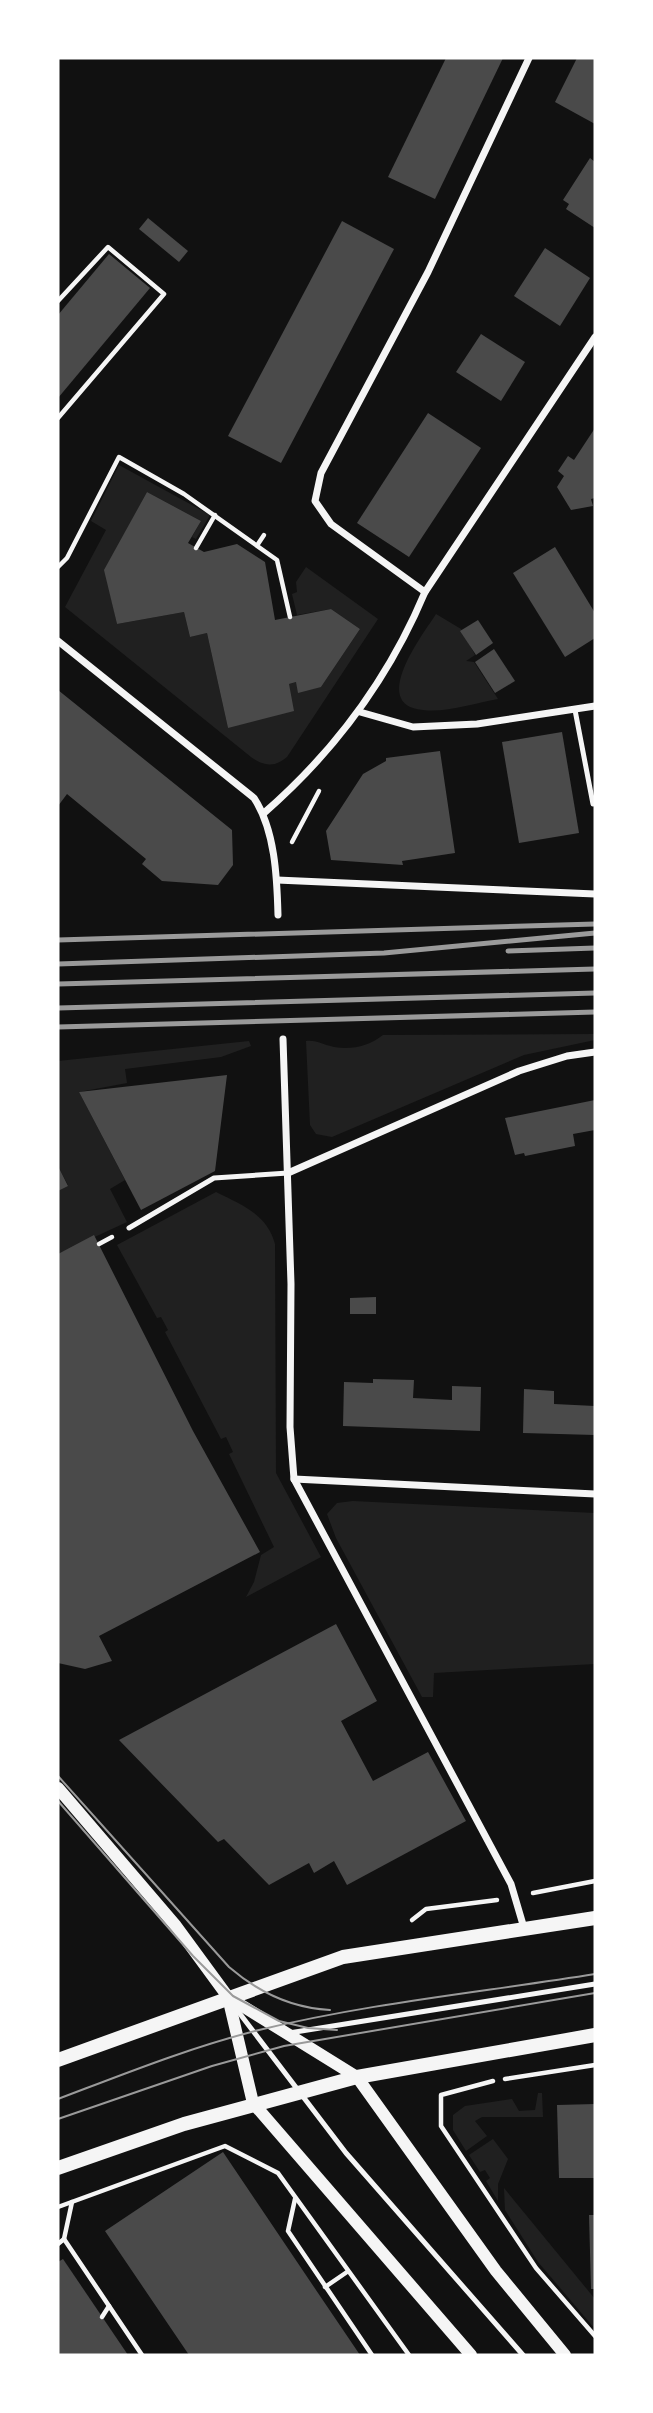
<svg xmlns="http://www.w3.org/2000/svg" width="653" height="2413" font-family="'Nunito Sans',sans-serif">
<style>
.green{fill:#202020}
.building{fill:#4a4a4a}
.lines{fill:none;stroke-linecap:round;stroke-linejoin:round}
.path{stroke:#f5f5f5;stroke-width:4.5}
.service{stroke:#f5f5f5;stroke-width:5}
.minor{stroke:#f5f5f5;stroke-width:7}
.tertiary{stroke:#f5f5f5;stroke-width:12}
.secondary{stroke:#f5f5f5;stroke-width:14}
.tram{stroke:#9a9a9a;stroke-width:2}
.rail{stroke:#9a9a9a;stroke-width:5}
</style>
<rect width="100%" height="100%" fill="#111"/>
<g class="green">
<path d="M119 465 210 515 196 539 192 537 201 521 147 492 105 570 117 624 184 612 190 637 207 633 228 728 289 684 296 682 321 687 360 629 331 609 297 615 292 594 297 592 296 582 306 567 378 619 287 757C274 768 264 766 251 757L65 607 106 530 91 521Z"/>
<path d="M436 614 461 629 475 655 466 661 474 662 498 699C475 703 446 713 423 710 368 705 424 633 436 614Z"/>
<path d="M595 1034V1040L524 1055 332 1137 316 1134 310 1125 306 1041C318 1040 323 1045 334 1047 352 1050 369 1046 383 1035Z"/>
<polygon points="249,1041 251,1046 221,1057 125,1069 127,1083 79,1092 125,1180 110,1189 127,1222 58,1254 58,1191 68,1185 58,1166 58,1061"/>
<path d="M216 1192C242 1205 267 1214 275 1244L276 1473 321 1557 246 1597 254 1582 261 1555 274 1547 229 1454 233 1452 226 1437 221 1439 165 1332 168 1330 161 1317 157 1318 117 1245Z"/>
<polygon points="353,1501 595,1513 595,1664 434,1673 433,1697 422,1697 336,1538 327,1514 337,1503"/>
<polygon points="538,2093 542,2093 543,2117 482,2117 475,2121 487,2136 466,2151 453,2130 453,2115 465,2106 512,2099 519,2111 535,2110"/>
<polygon points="493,2139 508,2159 498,2184 498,2201 486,2181 490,2178 485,2170 480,2172 469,2155"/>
<polygon points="504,2188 595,2299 595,2329 538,2262 505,2210"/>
</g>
<g class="building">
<polygon points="446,58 503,58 435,199 388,177"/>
<polygon points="577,58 595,58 595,124 555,102"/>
<polygon points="590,158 595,162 595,228 566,209 569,204 563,200"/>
<polygon points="148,218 188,251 179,262 139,229"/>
<polygon points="342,221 394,249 281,463 228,436"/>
<polygon points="545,248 590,278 560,326 514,296"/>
<polygon points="109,254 150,288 58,398 58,315"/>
<polygon points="481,334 525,362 501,401 456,372"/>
<polygon points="428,413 481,448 409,557 357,523"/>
<polygon points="595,428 595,498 591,499 593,506 571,510 557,487 564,476 558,471 568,456 574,460"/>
<polygon points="147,492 201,521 188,543 204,552 237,544 265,562 275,620 331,609 360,629 321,687 298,693 296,682 289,684 294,711 228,728 207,633 190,637 184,612 117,624 104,570"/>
<polygon points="555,547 595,613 595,638 565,657 513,573"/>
<polygon points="478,620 493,643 476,655 460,631"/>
<polygon points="494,649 515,681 495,693 475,662"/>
<polygon points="58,690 232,830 233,865 218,885 162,881 142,864 146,859 67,794 58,806"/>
<polygon points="562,732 579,833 519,843 502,742"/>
<polygon points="440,751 455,853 402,861 403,865 331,860 326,831 363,774 386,761 386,758"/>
<polygon points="227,1075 215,1171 141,1210 79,1092"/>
<polygon points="595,1100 595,1130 573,1134 575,1146 525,1156 524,1153 515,1155 505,1118"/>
<polygon points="58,1166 68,1186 58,1191"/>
<polygon points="94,1235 193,1431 260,1552 99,1636 112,1661 85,1669 58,1663 58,1254"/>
<polygon points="376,1297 376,1314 350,1314 350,1298"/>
<polygon points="373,1379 414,1380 413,1398 452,1400 452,1386 481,1387 480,1431 343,1426 344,1382 373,1383"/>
<polygon points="524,1389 554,1391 554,1404 595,1406 595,1435 523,1433"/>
<polygon points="336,1624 377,1701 341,1721 373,1781 428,1752 466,1821 347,1885 334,1861 314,1873 309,1863 269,1885 224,1839 218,1842 119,1740"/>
<polygon points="595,2104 595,2178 559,2178 557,2105"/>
<polygon points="223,2152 318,2293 360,2355 189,2355 105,2231"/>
<polygon points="589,2215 595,2215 595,2289 591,2289"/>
<polygon points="63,2259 128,2355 58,2355 58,2262"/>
</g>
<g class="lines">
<g class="path">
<polyline points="58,301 108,247 164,294 58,418"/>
<polyline points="258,544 264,535"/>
<polyline points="196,548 215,515"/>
<polyline points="58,567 67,558 119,457 184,494 277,560 290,617"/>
<polyline points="292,842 319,791"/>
<polyline points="99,1244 112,1237"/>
<polyline points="533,1893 595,1881"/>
<polyline points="412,1920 426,1909 497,1900"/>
<polyline points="505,2079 595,2065"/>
<polyline points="493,2081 441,2095 441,2126 536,2268 595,2336"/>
<polyline points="295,2199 288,2231 372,2355"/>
<polyline points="58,2207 225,2146 278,2173 409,2355"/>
<polyline points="64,2239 72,2202"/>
<polyline points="58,2244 64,2239 142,2355"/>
<polyline points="325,2287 347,2272"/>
<polyline points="102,2317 109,2306"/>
</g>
<g class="service">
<polyline points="575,710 593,804"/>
<polyline points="129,1228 214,1178 288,1173"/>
<polyline points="234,2006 346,2153 523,2355"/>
<polyline points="289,2033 595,1984"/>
</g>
<g class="minor">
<polyline points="425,592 331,524 315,501 321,473 428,272 529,58"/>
<path d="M58 641 254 798C275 830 277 877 278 915"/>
<polyline points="360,712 413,727 477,724 595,706"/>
<path d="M264 813C334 752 389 678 425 592L595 337"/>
<polyline points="277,880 595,894"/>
<polyline points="283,1039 291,1284 290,1427 294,1479 511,1884 524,1928"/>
<polyline points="288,1173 519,1071 567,1056 595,1052"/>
<polyline points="294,1479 595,1494"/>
</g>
<g class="tertiary">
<polyline points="58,1788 176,1926 228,1997 357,2077 496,2271 565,2355"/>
<polyline points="228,1997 253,2103 471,2355"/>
</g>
<g class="secondary">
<polyline points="58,2060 343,1957 595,1918"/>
<polyline points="58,2168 184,2124 357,2077 595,2035"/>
</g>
<g class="tram">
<path d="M58 1776 229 1967C258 1992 291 2008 330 2010"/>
<polyline points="58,1801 193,1956 233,1996 279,2021 308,2028 337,2030"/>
<path d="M58 2099C124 2074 191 2047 259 2030 369 2003 484 1992 595 1974"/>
<polyline points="58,2119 212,2066 284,2046 595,1993"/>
</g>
<g class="rail">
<polyline points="58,940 595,924"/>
<polyline points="508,951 595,948"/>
<polyline points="58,964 384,953 595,933"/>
<polyline points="58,984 595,969"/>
<polyline points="58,1008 595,993"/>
<polyline points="58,1027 595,1012"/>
</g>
</g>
<rect width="653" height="2413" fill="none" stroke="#ffffff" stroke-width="119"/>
</svg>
